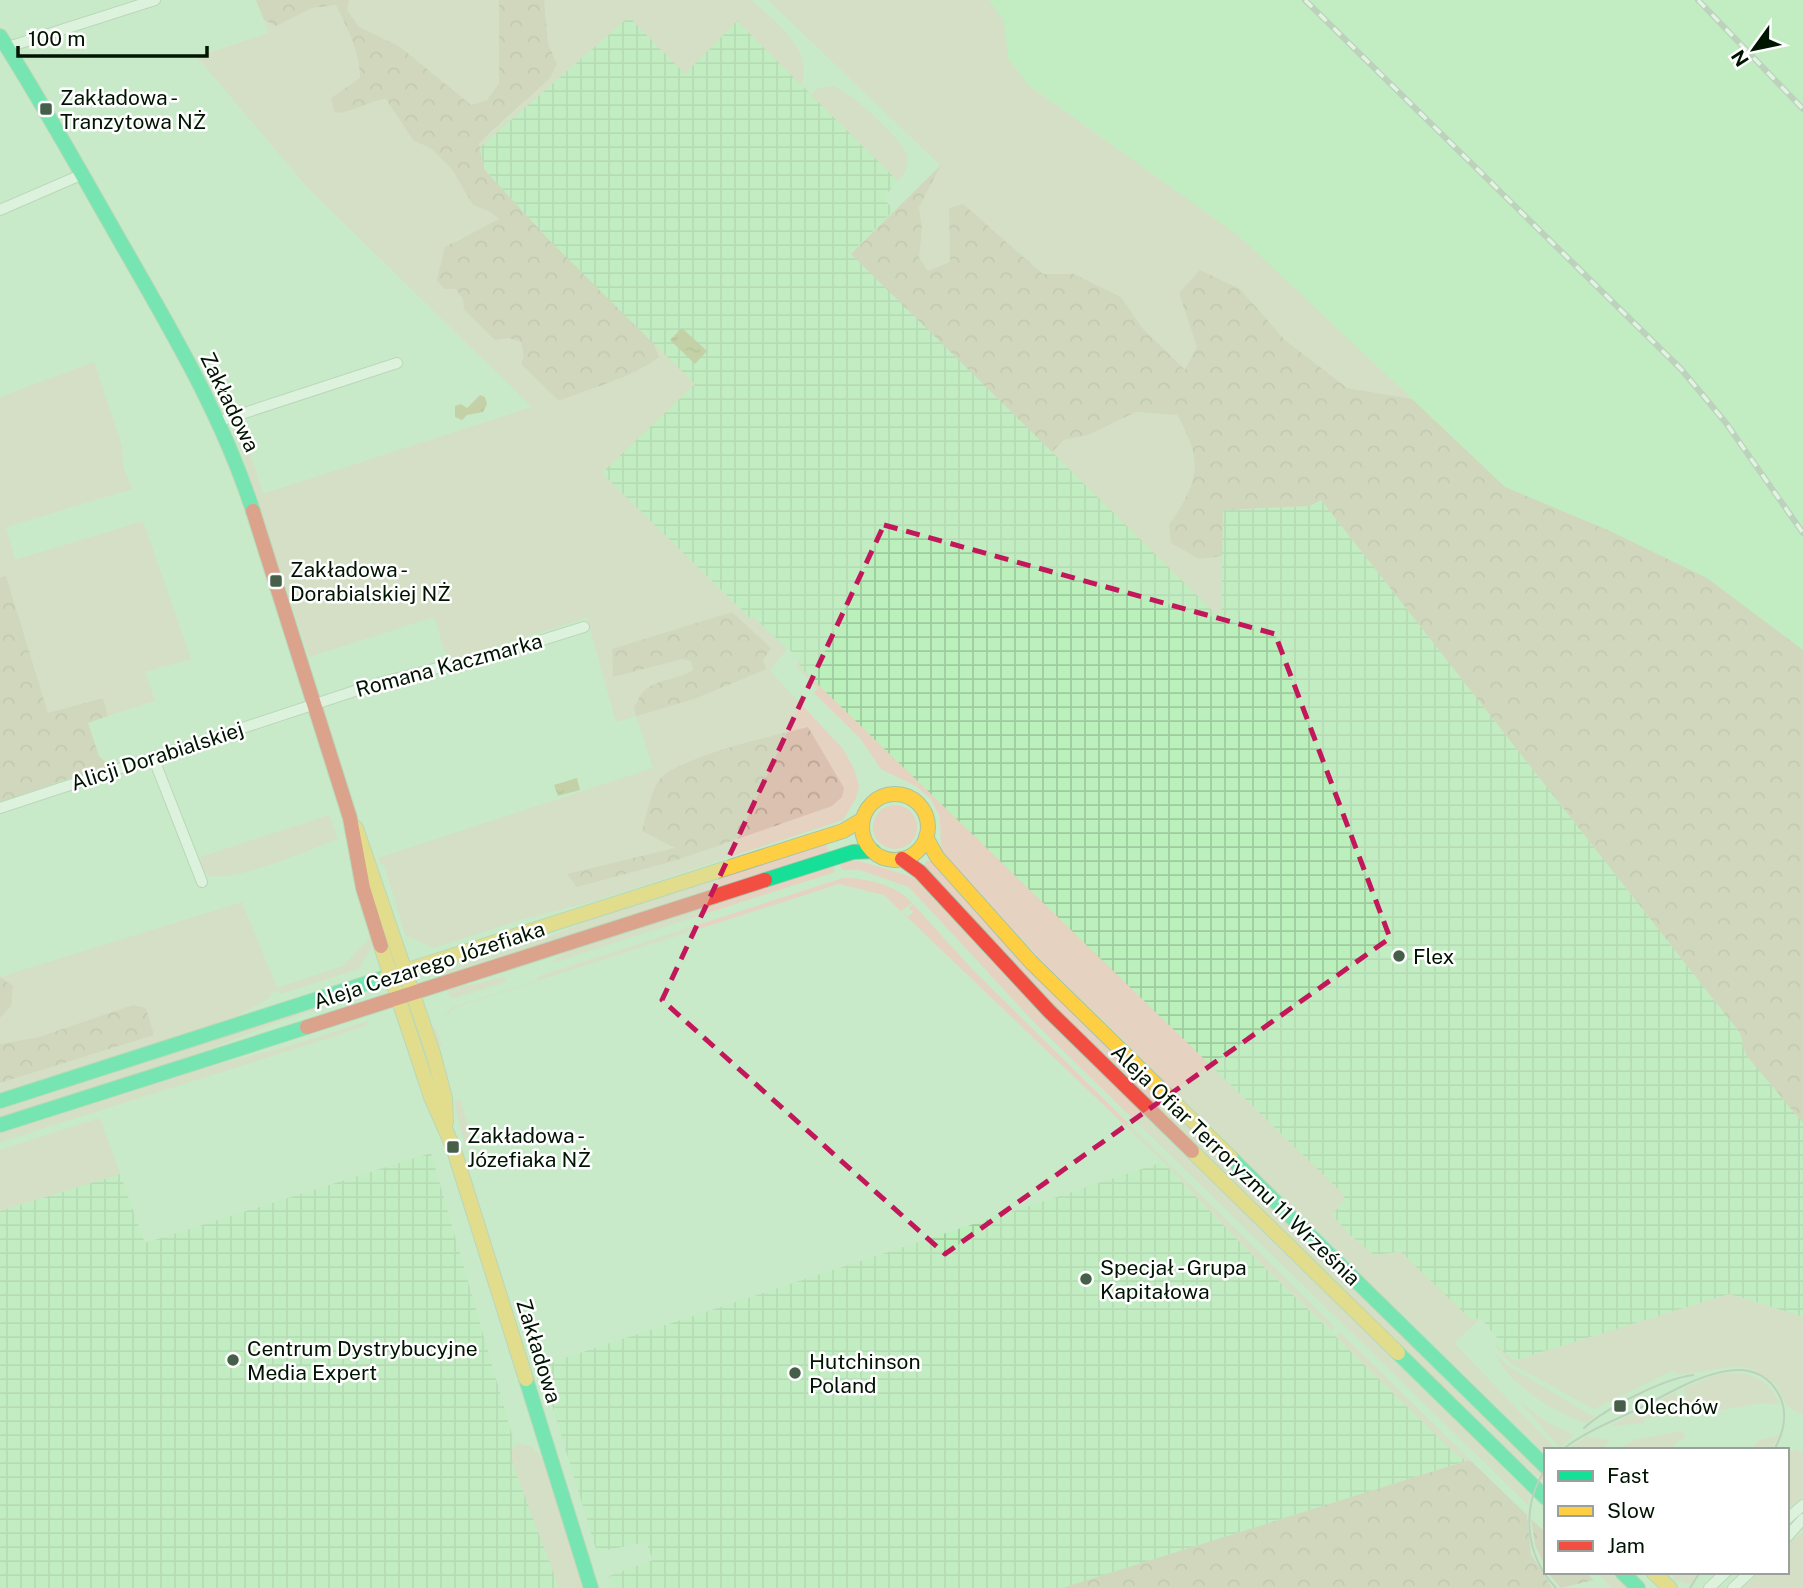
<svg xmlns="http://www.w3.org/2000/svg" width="1803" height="1588" font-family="'Public Sans',sans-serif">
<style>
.built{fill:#bbefbb}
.industrial{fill:url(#industrial-grid)}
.green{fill:#e5d2c0;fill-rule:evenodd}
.forest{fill:url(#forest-crowns)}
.water{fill:url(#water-ripples)}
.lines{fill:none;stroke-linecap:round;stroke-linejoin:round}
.street-casing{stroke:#a7c2a8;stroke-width:12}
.fast-casing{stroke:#a7c2a8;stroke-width:16}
.slow-casing{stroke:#a7c2a8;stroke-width:16}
.jam-casing{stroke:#a7c2a8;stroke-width:16}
.street{stroke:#f7fcf7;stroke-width:10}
.fast{stroke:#16e098;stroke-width:14}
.slow{stroke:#ffcf43;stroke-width:14}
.jam{stroke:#f24e42;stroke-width:14}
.tram{stroke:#aeb5ae;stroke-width:2}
.rail-casing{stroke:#aeb5ae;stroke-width:6}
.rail{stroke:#fff;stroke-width:3.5;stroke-dasharray:10;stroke-linecap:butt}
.marked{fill:none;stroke:#c2185b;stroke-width:5;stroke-dasharray:14 9;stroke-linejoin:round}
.poi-dot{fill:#465f48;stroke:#fff;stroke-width:2.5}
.labels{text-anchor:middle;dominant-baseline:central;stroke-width:5;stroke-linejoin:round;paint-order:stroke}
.poi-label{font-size:21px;fill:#001402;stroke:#fff;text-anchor:start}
.street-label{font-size:21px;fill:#001402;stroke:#fff}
</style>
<defs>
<pattern id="industrial-grid" width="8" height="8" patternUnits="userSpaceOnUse" patternTransform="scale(1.75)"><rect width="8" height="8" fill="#bbefbb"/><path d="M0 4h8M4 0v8" fill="none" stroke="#9fcc9f"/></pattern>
<pattern id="forest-crowns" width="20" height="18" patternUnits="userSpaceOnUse" patternTransform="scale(1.75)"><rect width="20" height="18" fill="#dbc1af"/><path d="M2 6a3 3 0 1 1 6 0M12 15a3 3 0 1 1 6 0" fill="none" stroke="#baa595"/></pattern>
<pattern id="water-ripples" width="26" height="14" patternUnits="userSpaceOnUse" patternTransform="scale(1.75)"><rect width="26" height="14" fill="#beb37e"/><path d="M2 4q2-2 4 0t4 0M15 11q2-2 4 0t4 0" fill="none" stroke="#a2996b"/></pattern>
</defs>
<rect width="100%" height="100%" fill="#c9eac9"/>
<polygon class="built" points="912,0 1803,0 1803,650 1707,578 1610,531 1505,487 1239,236"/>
<g class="industrial">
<polygon points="629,16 737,21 898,181 883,198 894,210 851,253 1216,613 1222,608 1222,510 1310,506 1321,500 1740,1033 1746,1055 1803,1123 1803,1317 1729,1294 1513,1361 1496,1345 1497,1338 1481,1318 1471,1321 1401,1252 1374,1255 1349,1234 1332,1215 1344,1200 1343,1194 798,666 801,663 793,653 754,618 750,618 601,473 549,240 484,169 480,147"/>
<polygon points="431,1153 513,1438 561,1588 0,1588 0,1211 120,1174 145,1243"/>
<polygon points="1163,1162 1261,1264 1466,1461 1062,1588 613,1588 609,1576 653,1560 646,1542 597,1552 540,1366"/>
</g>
<g class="green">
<polygon points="349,0 499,0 499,83 487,100 471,105 399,46 359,27 347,9"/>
<path d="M544 0H752C773 21 816 50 801 85L737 21 685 74 629 17 480 147 479 143 516 111 557 64 548 44Z"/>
<polygon points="768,0 989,0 1004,22 1008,58 1028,85 1239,236 1412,399 1347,388 1285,340 1240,289 1179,293 1197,347 1185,371 1143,329 1121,297 1074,274 1044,274 963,205 949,208 950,262 928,271 919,258 922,228 919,207 940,165"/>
<path d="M336 5C347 28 360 52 360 78L331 98 347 113 370 101 386 99 413 140 432 149 453 171 473 204 489 211 499 220 456 240V289L463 299 464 310 495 340 509 338 521 342 524 356 559 401C593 387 629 379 659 357L654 344 695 384 602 473 749 618 754 617 787 649 770 671 843 749 854 769 859 786 856 798 843 820 595 901 520 920 434 948 405 935 384 864H380L378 858 653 768 636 716 616 722 587 618 454 659 445 652 434 617 309 657 233 426 240 421 263 494 532 407 308 188 197 57 268 33 264 20 276 26 312 8ZM663 634 763 660 767 669 694 699 636 715 634 707C657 674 665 689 693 670L691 661 682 659 614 676 612 649Z"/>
<path d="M832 86C846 88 906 142 907 156 909 165 904 174 898 181L811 95 816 89Z"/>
<polygon points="94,362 122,446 124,468 132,489 6,527 15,560 143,521 191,659 145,672 155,701 108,716 103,698 48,713 6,576 0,578 0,397"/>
<path d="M1136 412 1176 415C1204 464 1199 480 1169 525L1199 559 1222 556V608L1216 614 1052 452 1064 440 1088 435Z"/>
<polygon points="798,659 802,663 799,666 1343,1194 1344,1200 1332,1215 1349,1234 1374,1255 1401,1252 1471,1320 1481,1318 1454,1343 1557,1450 1546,1450 1546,1455 1038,957 941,850 940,817 931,799 916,786 881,769 860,738 814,693 818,688 797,668"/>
<circle cx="895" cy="827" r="22"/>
<path d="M329 815 338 839C311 849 234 883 210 875 202 873 202 864 200 857Z"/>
<polygon points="826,843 829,852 443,976 442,972 529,944 596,918"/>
<path d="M853 860C857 860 911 876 914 878L1043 1016 1530 1494 1528 1505 1035 1023 909 887 860 870H842L840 864Z"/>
<polygon points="926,861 931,861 1026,966 1546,1476 1546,1483 1507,1450 1053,1006 924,867"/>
<polygon points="833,866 835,872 549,964 568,951"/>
<path d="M843 878C866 878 897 885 912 903L901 911 908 917 913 912 909 908 913 904 972 969 1334 1326 1332 1331 1261 1264 1163 1162 884 895 839 884 456 1007 434 1024 442 1045 439 1047 433 1025 453 1007 535 981 542 975Z"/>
<polygon points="356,895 373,944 359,969 280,994 279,991 270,993 271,997 233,1018 0,1092 0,1083 154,1035 101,1016 39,1037 0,1044 0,1018 11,1006 0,977 242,902 277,988 343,966 370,938"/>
<polygon points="504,977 506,982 452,999 447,990"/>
<polygon points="360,993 361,996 281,1021 197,1054 0,1117 0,1108"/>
<polygon points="368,1021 367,1025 339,1035 0,1142 0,1133 200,1069 292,1045"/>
<polygon points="460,1099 472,1140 464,1142 454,1102"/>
<polygon points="100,1118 120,1174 0,1211 0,1150"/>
<polygon points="1729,1294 1803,1317 1803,1415 1787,1406 1776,1384 1753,1369 1737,1366 1678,1375 1674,1370 1594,1409 1510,1363 1496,1347 1496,1345 1514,1361"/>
<polygon points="1341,1333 1471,1461 1466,1461 1452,1451 1335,1336"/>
<path d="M1496 1354 1508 1366 1594 1417 1587 1423C1559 1416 1505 1382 1496 1354Z"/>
<path d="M1719 1374C1747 1370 1768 1378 1780 1404L1764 1403 1689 1415 1684 1388Z"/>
<polygon points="1676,1392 1680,1413 1644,1419 1644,1423 1610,1426"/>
<polygon points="1519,1401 1545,1421 1574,1435 1560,1448"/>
<polygon points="1683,1431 1685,1438 1676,1442 1672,1450 1619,1450 1633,1440"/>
<polygon points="1779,1435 1771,1450 1749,1450 1760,1440"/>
<polygon points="1586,1437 1609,1440 1603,1450 1566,1450"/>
<polygon points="518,1443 532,1447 545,1463 584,1588 559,1588 512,1462 512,1449"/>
<polygon points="1797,1449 1800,1452 1803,1449 1803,1497 1787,1511 1787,1453"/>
<polygon points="1803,1532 1803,1588 1743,1588 1759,1572 1787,1572 1787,1545"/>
<polygon points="1596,1572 1610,1572 1627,1588 1612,1588"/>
<polygon points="1677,1572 1698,1572 1690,1585 1673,1579"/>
</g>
<g class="forest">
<path d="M256 0H349L347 10 359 27 399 46 471 105 487 100 499 83V0H544L548 44 557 64 550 78 479 143 484 169 549 240 654 344 659 357C629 379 593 387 559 401L521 364 524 356 521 342 509 338 495 340 464 310 463 299 456 289H444L437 280 445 247 499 219 489 211 473 205 453 171 432 149 413 140 386 99C367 101 354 113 335 113L331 98 360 78C360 52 347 28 336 5L312 8 276 26 264 20Z"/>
<path d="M941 165 919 207 922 228 919 258 928 271 950 262 949 208 963 204 1043 274H1074L1121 297 1143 329 1185 370 1197 347 1179 293 1200 270 1240 289 1285 340 1347 388 1412 399 1505 487 1610 531 1707 578 1803 650V1123L1746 1055 1740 1033 1321 500 1310 506 1223 510 1222 556 1199 559 1171 543 1169 525C1199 480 1204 464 1177 415L1136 412 1088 435 1064 440 1052 452 851 254Z"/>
<polygon points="6,576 48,713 103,698 108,716 88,723 99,756 109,765 0,802 0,578"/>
<path d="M732 612 771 648 763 660 767 669 694 699 636 716 634 707C637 703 639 697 642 693 654 679 678 680 693 670L691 661 682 659 613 677 612 649Z"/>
<path d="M808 727 844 788 842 797 832 806 677 860 577 887 567 874 675 848 642 831C647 816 651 785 664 775 695 753 769 737 808 727Z"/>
<polygon points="0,977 13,986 11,1006 0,1018"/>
<polygon points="133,1005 146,1008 154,1035 0,1083 0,1044 39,1037"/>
<polygon points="1466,1461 1471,1461 1527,1515 1531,1554 1552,1588 1062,1588"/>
<polygon points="1531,1519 1546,1533 1546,1569 1535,1545"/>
<polygon points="1547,1572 1585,1572 1594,1580 1561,1588"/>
</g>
<g class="water">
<polygon points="682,328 707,351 695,364 670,340"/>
<polygon points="480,395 485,397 487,404 483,412 467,415 462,420 455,417 455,406 461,404 467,408"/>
<polygon points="577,778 580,790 558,796 554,785"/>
</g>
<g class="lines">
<g class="street-casing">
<g id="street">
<polyline points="8,47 155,0"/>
<polyline points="0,210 83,174"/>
<polyline points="220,421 397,363"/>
<polyline points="153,757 202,882"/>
<polyline points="0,808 379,683 445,666 466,664 584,627"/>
<polyline points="1787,1519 1803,1505"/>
<polyline points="1787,1537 1803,1519"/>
<polyline points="1709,1588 1726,1572"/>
<polyline points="1733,1588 1750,1572"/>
</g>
</g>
<g class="fast-casing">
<g id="fast">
<path d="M0 36C45 107 85 180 127 253 175 337 223 418 253 511"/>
<polyline points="765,880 853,852 873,851"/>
<polyline points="0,1101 386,977"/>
<polyline points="0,1125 307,1027"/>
<polyline points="1231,1158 1546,1467"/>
<polyline points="1398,1353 1546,1498"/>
<polyline points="526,1379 591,1588"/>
<polyline points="1622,1572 1638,1588"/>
</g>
</g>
<g class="slow-casing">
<g id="slow">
<circle cx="895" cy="827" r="33"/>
<polyline points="356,828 433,1053 445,1098 446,1122"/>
<polyline points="926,837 937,857 1031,962 1231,1158"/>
<polyline points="381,946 431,1097 453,1147 526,1379"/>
<polyline points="386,977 843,831 863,819"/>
<polyline points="1192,1151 1398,1353"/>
<polyline points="1653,1572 1670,1588"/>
</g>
</g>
<g class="jam-casing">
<g id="jam">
<polyline points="253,511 350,818 363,888 381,946"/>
<polyline points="902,859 920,872 1049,1011 1192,1151"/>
<polyline points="307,1027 765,880"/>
</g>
</g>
<use href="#street" class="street"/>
<use href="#fast" class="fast"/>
<use href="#slow" class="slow"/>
<use href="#jam" class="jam"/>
<g class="tram">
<path d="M1584 1428C1606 1408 1663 1379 1693 1375"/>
<path d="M1562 1450C1584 1432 1613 1421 1638 1409 1675 1391 1748 1341 1778 1393 1789 1412 1784 1432 1774 1450"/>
<path d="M1546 1468C1521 1506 1524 1554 1556 1588"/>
<polyline points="1690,1588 1700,1572"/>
</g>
<g class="rail-casing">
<g id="rail">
<polyline points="1305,0 1681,369 1726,423 1803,533"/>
<polyline points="1698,0 1803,109"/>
</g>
</g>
<use href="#rail" class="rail"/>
</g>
<path d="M0 0H1803V1588H0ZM884 525 1275 634 1390 938 945 1254 662 1000Z" fill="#c9eac9" fill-opacity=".55" fill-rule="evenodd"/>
<path class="marked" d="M884 525 1275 634 1390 938 945 1254 662 1000Z"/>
<g class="poi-dot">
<rect x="39" y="102" width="14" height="14" rx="3.5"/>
<rect x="269" y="574" width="14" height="14" rx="3.5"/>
<circle cx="1399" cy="956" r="7"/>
<rect x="446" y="1140" width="14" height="14" rx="3.5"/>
<circle cx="1086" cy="1279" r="7"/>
<circle cx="233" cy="1360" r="7"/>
<circle cx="795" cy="1373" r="7"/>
<rect x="1613" y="1399" width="14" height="14" rx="3.5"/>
</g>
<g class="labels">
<g class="poi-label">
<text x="60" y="97">Zakładowa -<tspan x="60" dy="24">Tranzytowa NŻ</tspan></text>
<text x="290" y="569">Zakładowa -<tspan x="290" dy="24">Dorabialskiej NŻ</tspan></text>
<text x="1413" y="956">Flex</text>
<text x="467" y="1135">Zakładowa -<tspan x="467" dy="24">Józefiaka NŻ</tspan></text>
<text x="1100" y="1267">Specjał - Grupa<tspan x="1100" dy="24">Kapitałowa</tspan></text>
<text x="247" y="1348">Centrum Dystrybucyjne<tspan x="247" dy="24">Media Expert</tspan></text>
<text x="809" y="1361">Hutchinson<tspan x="809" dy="24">Poland</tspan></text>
<text x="1634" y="1406">Olechów</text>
</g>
<g class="street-label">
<text transform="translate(230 402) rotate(64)">Zakładowa</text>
<text transform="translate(449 665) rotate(-15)">Romana Kaczmarka</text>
<text transform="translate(157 756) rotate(-18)">Alicji Dorabialskiej</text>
<text transform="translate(429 965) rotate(-18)">Aleja Cezarego Józefiaka</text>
<text transform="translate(1236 1165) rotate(44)">Aleja Ofiar Terroryzmu 11 Września</text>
<text transform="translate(539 1351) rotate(73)">Zakładowa</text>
</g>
</g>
<rect x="1544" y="1448" width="245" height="126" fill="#ffffff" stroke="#99a19a" stroke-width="2"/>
<rect x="1558" y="1471" width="35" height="10" fill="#16e098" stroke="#99a19a" stroke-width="2"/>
<text x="1607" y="1483" font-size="21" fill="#001402">Fast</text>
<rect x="1558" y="1506" width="35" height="10" fill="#ffcf43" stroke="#99a19a" stroke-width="2"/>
<text x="1607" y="1518" font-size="21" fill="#001402">Slow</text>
<rect x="1558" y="1541" width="35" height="10" fill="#f24e42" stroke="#99a19a" stroke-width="2"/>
<text x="1607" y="1553" font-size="21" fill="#001402">Jam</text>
<g transform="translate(1754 49) rotate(237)" stroke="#ffffff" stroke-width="5" paint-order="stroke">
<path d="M0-5L12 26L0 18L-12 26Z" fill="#001402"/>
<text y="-10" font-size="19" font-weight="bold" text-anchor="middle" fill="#001402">N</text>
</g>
<path d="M18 46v10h189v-10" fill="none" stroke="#001402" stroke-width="3.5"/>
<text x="28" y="46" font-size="21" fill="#001402" stroke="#ffffff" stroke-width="5" paint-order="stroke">100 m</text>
</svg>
